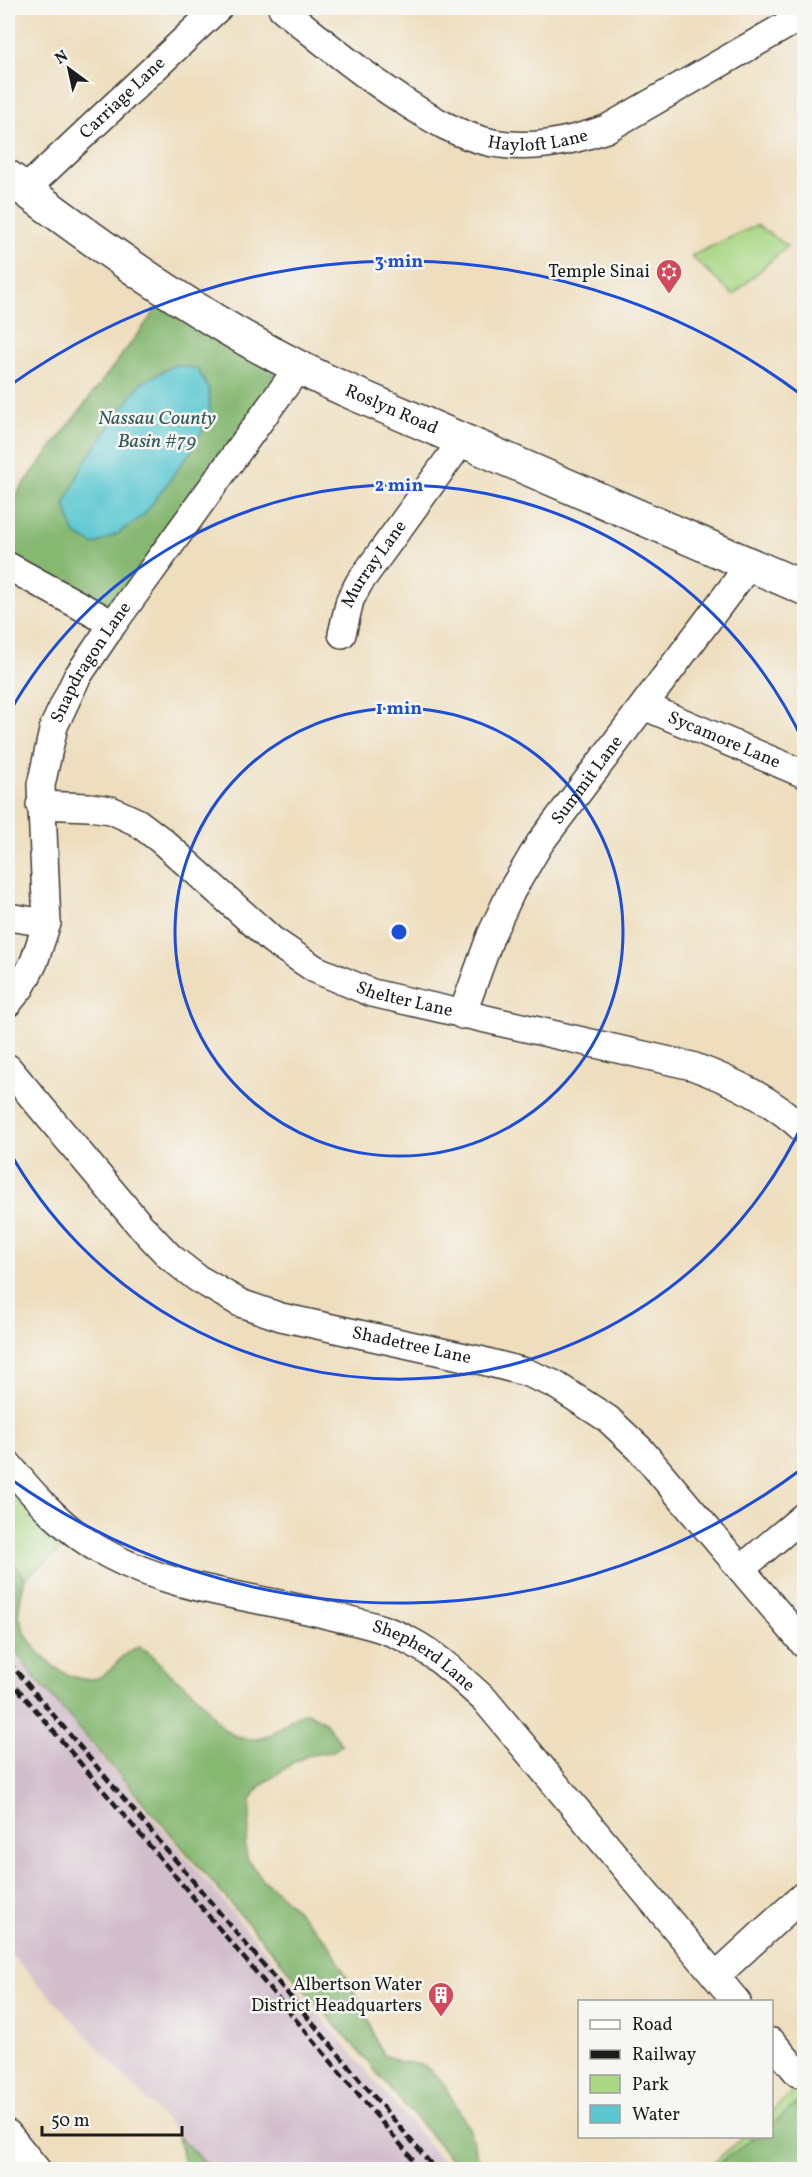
<svg xmlns="http://www.w3.org/2000/svg" width="812" height="2177" font-family="Vollkorn,serif">
<style>
.industrial{fill:#d1bdcb}
.green{fill:#a9d784;stroke:#627a50;stroke-width:1.5}
.forest{fill:#86b872;stroke:#516a47;stroke-width:1.5}
.water{fill:#5ac7d1;stroke:#3b7276;stroke-width:1.5}
.lines{fill:none;stroke-linecap:round;stroke-linejoin:round}
.minor-casing{stroke:#3c3934;stroke-width:30}
.major-casing{stroke:#3c3934;stroke-width:36}
.minor{stroke:#fff;stroke-width:27}
.major{stroke:#fff;stroke-width:33}
.rail{stroke:#1c1c1c;stroke-width:4.5;stroke-dasharray:9 4.5;stroke-linecap:butt}
.ring{fill:none;stroke:#1d4ed8;stroke-width:3}
.labels{text-anchor:middle;dominant-baseline:central;stroke-width:5;stroke-linejoin:round;paint-order:stroke}
.street-label{font-size:18px;fill:#1c1c1c;stroke:#f6f6f2}
.poi-label{font-size:18px;fill:#1c1c1c;stroke:#f6f6f2;text-anchor:end}
.water-label{font-size:20px;font-style:italic;fill:#32585b;stroke:#f6f6f2}
.centre{fill:#1d4ed8;stroke:#f6f6f2;stroke-width:3}
.ring-label{font-size:18px;text-anchor:middle;font-weight:bold;fill:#1d4ed8;stroke:#f6f6f2;stroke-width:5;stroke-linejoin:round;paint-order:stroke}
</style>
<rect width="100%" height="100%" fill="#f6f6f2"/>
<filter id="ink" filterUnits="userSpaceOnUse"><feTurbulence type="fractalNoise" baseFrequency=".0167" numOctaves="2"/><feDisplacementMap in="SourceGraphic" scale="12" xChannelSelector="R" yChannelSelector="G"/><feConvolveMatrix kernelMatrix="1 2 1 2 8 2 1 2 1" color-interpolation-filters="sRGB"/></filter>
<filter id="wash" filterUnits="userSpaceOnUse"><feTurbulence type="fractalNoise" baseFrequency=".008" numOctaves="4" result="noise"/><feDisplacementMap in="SourceGraphic" scale="24" xChannelSelector="R" yChannelSelector="G"/><feGaussianBlur stdDeviation="1.35" result="paint"/><feColorMatrix in="noise" values="0 0 0 0 0 0 0 0 0 0 0 0 0 0 0 0 0 1.4 0 .05"/><feComposite in="paint" operator="in"/></filter>
<g filter="url(#wash)">
<rect width="100%" height="100%" fill="#eedebe"/>
<polygon class="industrial" points="8,1646 78,1729 449,2169 211,2169 8,1951"/>
<g class="green">
<polygon points="757,225 787,246 733,295 691,256"/>
<polygon points="8,1465 75,1537 8,1593"/>
<polygon points="804,2081 804,2169 706,2170 742,2137 772,2136 772,2111"/>
</g>
<g class="forest">
<polygon points="169,293 298,367 113,624 8,566 8,505"/>
<path d="M8 1562 14 1563 25 1578C23 1588 19 1600 19 1611 20 1643 66 1690 100 1677 116 1671 117 1653 140 1647 156 1655 155 1660 167 1671 177 1681 190 1687 199 1698 217 1718 223 1741 256 1739 277 1738 287 1715 308 1712L326 1723 342 1745 333 1751 307 1756 294 1762 259 1787 251 1800 249 1831 245 1846 247 1859 262 1879 279 1893 328 1942 367 2016 377 2044 384 2055 400 2062 418 2063 430 2070 442 2081 469 2128 477 2156 488 2169H460L33 1675 8 1642Z"/>
<polygon points="804,2098 804,2169 711,2169 755,2137 772,2136 772,2124"/>
<polygon points="178,2136 211,2169 188,2169 184,2164"/>
</g>
<polygon class="water" points="175,365 197,369 209,389 210,416 191,451 144,515 117,534 94,545 74,533 65,504 84,463 140,384"/>
</g>
<g filter="url(#ink)">
<g class="lines">
<g class="minor-casing">
<g id="minor">
<path id="s1" d="M282 8C321 41 359 72 402 100 431 119 459 136 493 143 532 150 569 142 606 129L804 15"/>
<path id="s2" d="M25 190 218 8"/>
<polyline points="8,566 113,624"/>
<path id="s3" d="M342 634 350 600 359 583 462 441"/>
<path id="s4" d="M644 706 804 774"/>
<path id="s5" d="M40 805 89 807 111 810 137 822 162 841 272 940 315 969 372 993 692 1066C733 1081 773 1100 804 1130"/>
<polyline points="8,917 47,923"/>
<path id="s6" d="M8 1003 21 987 34 962 47 923 41 785 54 726 77 677 113 624 298 368"/>
<path id="s7" d="M462 1015 491 935 512 890 540 843 750 564"/>
<path id="s8" d="M8 1068 139 1224 170 1257 197 1278 240 1303 281 1317 483 1361 525 1372 554 1384 608 1419 640 1449 804 1644"/>
<path id="s9" d="M8 1464C36 1499 68 1534 109 1555 172 1589 246 1595 315 1612 346 1620 382 1625 410 1641 439 1656 461 1679 485 1700L737 2002"/>
<polyline points="741,1569 804,1516"/>
<polyline points="716,1976 804,1895"/>
<polyline points="772,2042 798,2073"/>
<polyline points="8,2134 37,2170"/>
</g>
</g>
<g class="major-casing">
<g id="major">
<path id="s10" d="M8 177C116 258 228 339 353 393L804 588"/>
</g>
</g>
<use href="#minor" class="minor"/>
<use href="#major" class="major"/>
<g class="rail">
<polyline points="8,1661 436,2170"/>
<polyline points="8,1677 422,2170"/>
</g>
</g>
</g>
<g class="ring">
<circle cx="399" cy="932" r="224"/>
<path d="M804 1121A447 447 0 0 1 8 1149M8 715A447 447 0 0 1 804 743"/>
<path d="M803 1468A671 671 0 0 1 9 1478M9 386A671 671 0 0 1 803 396"/>
</g>
<defs>
<g id="synagogue-pin" transform="scale(1.35)"><path d="M0 17L-7.5 6A9.5 9.5 0 1 1 7.5 6Z" fill="#d1495b" stroke="#f6f6f2"/><path d="M0-6.5L5.6 3.2H-5.6ZM0 6.5L5.6-3.2H-5.6Z" fill="#fff"/></g>
<g id="building-pin" transform="scale(1.35)"><path d="M0 17L-7.5 6A9.5 9.5 0 1 1 7.5 6Z" fill="#d1495b" stroke="#f6f6f2"/><path d="M-4-6H4V6H1V3H-1V6H-4ZM-2.5-4.3h1.7v1.8h-1.7ZM.8-4.3h1.7v1.8H.8ZM-2.5-1h1.7V.8h-1.7ZM.8-1h1.7V.8H.8Z" fill="#fff"/></g>
</defs>
<g fill-rule="evenodd">
<use href="#synagogue-pin" x="669" y="272"/>
<use href="#building-pin" x="441" y="1995"/>
</g>
<g class="labels">
<g class="street-label">
<text stroke="none"><textPath href="#s2" startOffset="134">Carriage Lane</textPath></text>
<text stroke="none"><textPath href="#s1" startOffset="298">Hayloft Lane</textPath></text>
<text stroke="none"><textPath href="#s10" startOffset="450">Roslyn Road</textPath></text>
<text stroke="none"><textPath href="#s3" startOffset="78">Murray Lane</textPath></text>
<text stroke="none"><textPath href="#s6" startOffset="362">Snapdragon Lane</textPath></text>
<text stroke="none"><textPath href="#s4" startOffset="87">Sycamore Lane</textPath></text>
<text stroke="none"><textPath href="#s7" startOffset="268">Summit Lane</textPath></text>
<text stroke="none"><textPath href="#s5" startOffset="426">Shelter Lane</textPath></text>
<text stroke="none"><textPath href="#s8" startOffset="510">Shadetree Lane</textPath></text>
<text stroke="none"><textPath href="#s9" startOffset="470">Shepherd Lane</textPath></text>
</g>
<g class="poi-label">
<text x="650" y="272">Temple Sinai</text>
<text x="422" y="1985">Albertson Water<tspan x="422" dy="21">District Headquarters</tspan></text>
</g>
<g class="water-label">
<text x="157" y="419">Nassau County<tspan x="157" dy="23">Basin #79</tspan></text>
</g>
</g>
<circle cx="399" cy="932" r="9" class="centre"/>
<g class="ring-label">
<text x="399" y="267">3 min</text>
<text x="399" y="491">2 min</text>
<text x="399" y="714">1 min</text>
</g>
<rect width="812" height="2177" fill="none" stroke="#f6f6f2" stroke-width="30"/>
<rect x="578" y="2000" width="195" height="138" fill="#f6f6f2" stroke="#9f9f9c" stroke-width="1.5"/>
<rect x="590" y="2020" width="30" height="9" fill="#ffffff" stroke="#9f9f9c" stroke-width="1.5"/>
<text x="632" y="2030" font-size="18" fill="#1c1c1c">Road</text>
<rect x="590" y="2050" width="30" height="9" fill="#1c1c1c" stroke="#9f9f9c" stroke-width="1.5"/>
<text x="632" y="2060" font-size="18" fill="#1c1c1c">Railway</text>
<rect x="590" y="2075" width="30" height="18" fill="#a9d784" stroke="#9f9f9c" stroke-width="1.5"/>
<text x="632" y="2090" font-size="18" fill="#1c1c1c">Park</text>
<rect x="590" y="2105" width="30" height="18" fill="#5ac7d1" stroke="#9f9f9c" stroke-width="1.5"/>
<text x="632" y="2120" font-size="18" fill="#1c1c1c">Water</text>
<g transform="translate(69 69) rotate(327)" stroke="#f6f6f2" stroke-width="4.5" paint-order="stroke">
<path d="M0-4.5L10 22L0 15L-10 22Z" fill="#1c1c1c"/>
<text y="-9" font-size="16" font-weight="bold" text-anchor="middle" fill="#1c1c1c">N</text>
</g>
<path d="M42 2126v9h140v-9" fill="none" stroke="#1c1c1c" stroke-width="3"/>
<text x="51" y="2126" font-size="18" fill="#1c1c1c" stroke="#f6f6f2" stroke-width="4.5" paint-order="stroke">50 m</text>
</svg>
